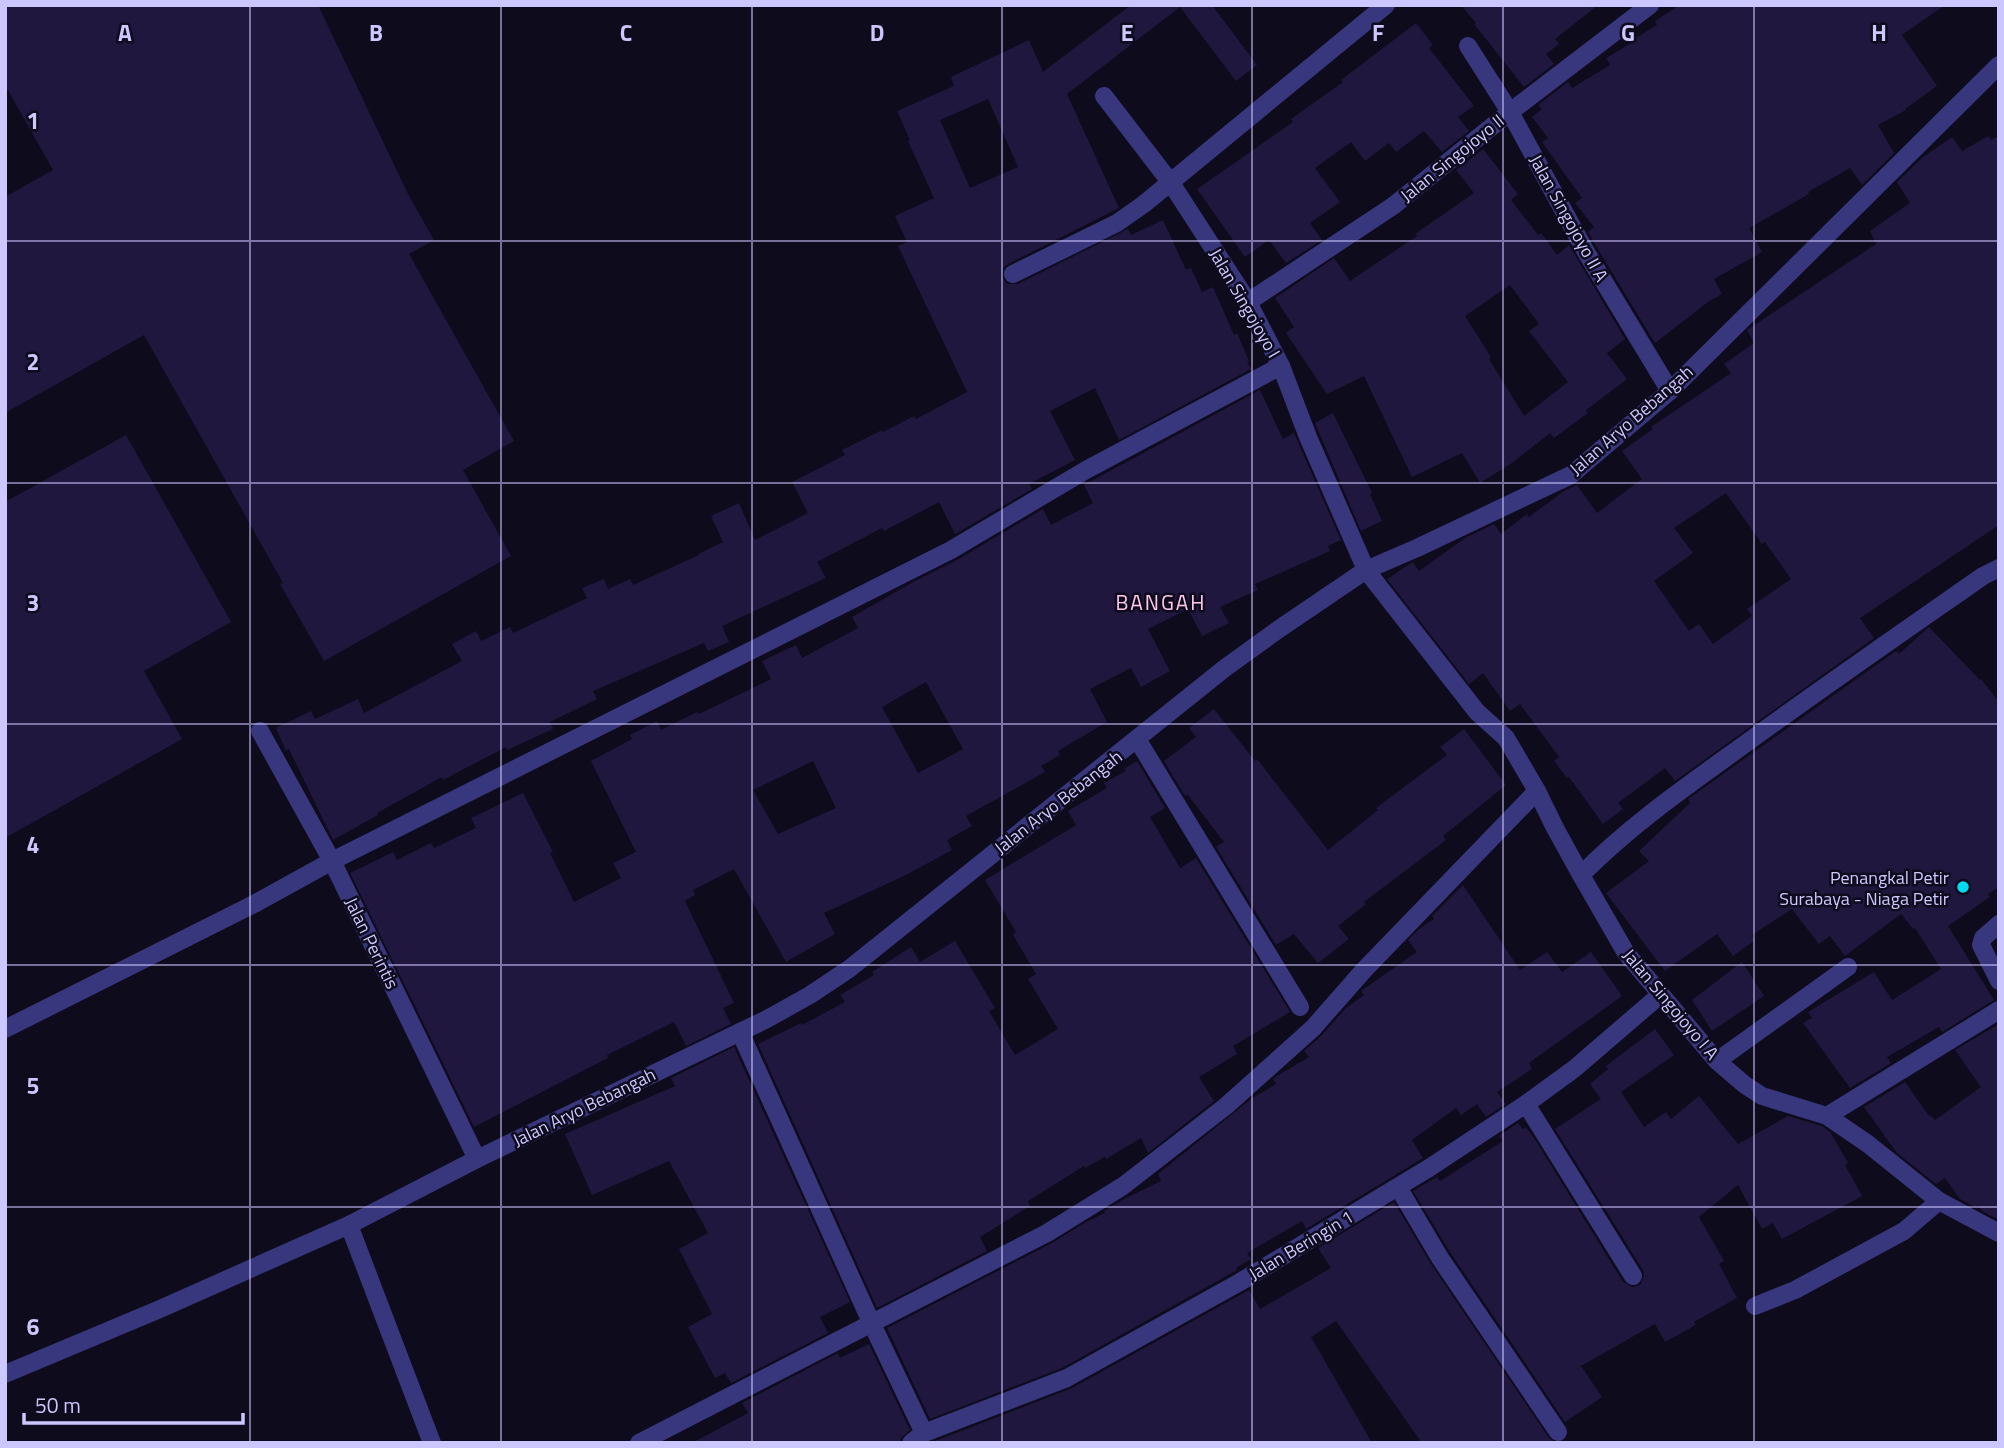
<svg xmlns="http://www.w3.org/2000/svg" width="2004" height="1448" font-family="'Titillium Web',sans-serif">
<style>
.building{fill:#1f173e;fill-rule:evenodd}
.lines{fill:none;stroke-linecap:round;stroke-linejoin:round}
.minor{stroke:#38367d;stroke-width:18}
.grid{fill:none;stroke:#cdc7ff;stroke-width:2;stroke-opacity:0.55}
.poi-dot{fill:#00daf2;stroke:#0e0b1d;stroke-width:2.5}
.labels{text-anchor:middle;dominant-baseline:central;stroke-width:5;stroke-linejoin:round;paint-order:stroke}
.street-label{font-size:18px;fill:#cdc7ff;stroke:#0e0b1d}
.poi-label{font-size:18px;fill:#cdc7ff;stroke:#0e0b1d;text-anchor:end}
.quarter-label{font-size:21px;letter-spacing:2px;fill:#ffc9eb;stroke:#0e0b1d}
.grid-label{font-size:23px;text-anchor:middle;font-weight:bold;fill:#cdc7ff;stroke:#0e0b1d;stroke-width:5;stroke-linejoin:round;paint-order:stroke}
</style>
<rect width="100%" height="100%" fill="#0e0b1d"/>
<g class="building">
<polygon points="5,5 318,5 408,194 434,240 409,254 514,441 463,470 511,556 324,661 280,584 283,583 144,335 5,413 5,197 53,170 5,85"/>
<path d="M1131 5H1212L1257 65 1236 81 1180 7 1067 94 1119 208 1008 264 1003 268V278L1007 284H1018L1128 229 1131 235 1163 220 1186 270 1191 268 1202 292 1213 287 1234 335 1237 333 1249 361 1247 362 1251 369 1119 440 1095 388 1050 411 1075 460 1029 484 1032 489 955 534 939 502 884 531 882 528 817 562 826 578 722 626 729 642 708 651 704 643 593 691 597 699 550 722 553 729 507 750 506 747 443 780 442 777 377 813 378 815 333 840 289 749 286 751 276 728 311 711 315 719 358 699 364 713 462 661 452 644 476 631 481 641 510 627 513 633 587 598 582 588 604 579 608 589 630 579 633 585 699 555 698 554 723 542 711 516 739 503 755 540 808 513 792 482 845 455 842 450 882 430 883 432 914 416 916 419 967 392 898 246 907 242 895 216 934 198 908 141 910 140 897 111 954 86 951 77 1029 40 1043 72ZM988 99 1018 167 970 188 940 120Z"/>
<polygon points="1461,5 1598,5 1555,39 1559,44 1546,54 1554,64 1524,87 1474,24 1476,23"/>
<polygon points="1680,5 1945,5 1902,35 1937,86 1905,109 1906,110 1878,125 1894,153 1862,185 1850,168 1808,192 1809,194 1749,228 1762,252 1714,279 1722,294 1708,302 1655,343 1596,246 1588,232 1594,227 1575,203 1582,198 1542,142 1548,138 1532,117 1542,109 1538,105 1568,82 1572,88 1610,65 1606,58 1635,41 1634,39 1657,25 1655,21"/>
<polygon points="1416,23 1433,45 1429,48 1474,106 1458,117 1469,131 1442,152 1424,131 1396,152 1389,143 1365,161 1351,142 1315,168 1340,202 1310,223 1322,240 1286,263 1269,240 1245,257 1197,189 1293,122 1291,119 1343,82 1341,80"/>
<path d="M1988 136 1991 140 1999 136V525L1860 618 1874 638 1675 781 1665 768 1618 803 1623 809 1603 824 1569 777 1567 778 1554 761 1559 757 1520 704 1510 711 1483 673 1469 684 1387 579 1413 562 1419 571 1465 538 1494 524 1501 534 1527 514 1529 517 1564 491 1577 485 1597 513 1642 479 1622 451 1653 429 1651 427 1731 373 1724 364 1754 343 1747 330 1876 244 1870 231 1910 203 1897 182 1922 158 1952 137 1962 151ZM1726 493 1762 544 1765 542 1791 579 1747 609 1752 616 1713 644 1699 624 1689 631 1654 581 1693 553 1674 528Z"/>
<path d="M1483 149 1518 194 1511 200 1538 235 1541 233 1557 255 1569 245 1625 339 1607 353 1627 379 1586 410 1588 413 1554 438 1550 433 1512 463 1480 483 1462 453 1412 477 1364 376 1327 394 1286 333 1294 327 1275 298 1334 258 1350 281 1417 236 1415 234 1474 193 1456 170ZM1510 285 1539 324 1529 331 1568 382 1524 416 1489 359 1491 357 1465 316Z"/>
<path d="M1260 390 1283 439 1294 433 1341 540 1328 546 1330 551 1255 584 1258 590 1220 607 1229 623 1202 636 1188 609 1148 629 1170 671 1141 687 1131 668 1090 689 1107 722 1058 751 1060 755 1041 766 1045 772 966 816 972 826 947 840 952 850 906 875 824 913 835 934 786 962 734 869 693 890 695 895 685 901 734 1003 723 1008 731 1024 686 1046 674 1022 607 1055 608 1058 474 1127 350 873 393 852 397 860 431 843 434 848 476 828 471 818 523 793 553 852 550 853 574 902 621 878 613 863 636 852 591 761 632 739 630 735 657 721 661 730 697 712 699 714 771 679 762 661 796 645 802 658 858 628 852 617 915 581 957 560 1043 509 1051 525 1093 503 1084 485ZM926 682 963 749 918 773 882 707ZM813 761 836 808 778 834 753 790Z"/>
<polygon points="1333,413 1372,493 1370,494 1382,521 1361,531 1315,423"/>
<polygon points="126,435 231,622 144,671 182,739 5,838 5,502"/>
<polygon points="1929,627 1980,680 1981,679 1999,702 1999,887 1988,894 1990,897 1948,926 1994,1000 1942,1032 1939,1027 1887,1057 1891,1063 1850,1088 1803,1023 1812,1018 1808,1012 1874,972 1892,1000 1941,969 1915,928 1913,929 1901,914 1845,956 1830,936 1819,944 1792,909 1752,935 1755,940 1733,956 1717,934 1665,971 1606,893 1649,861 1639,851 1690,803 1688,799 1896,651 1899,654"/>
<polygon points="1214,709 1255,761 1257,759 1328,850 1378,810 1376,808 1447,755 1440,747 1464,729 1506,785 1443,836 1446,840 1364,902 1366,904 1338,926 1349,939 1318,963 1294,934 1276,945 1216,847 1224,842 1188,795 1185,796 1164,761 1196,737 1189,728"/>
<polygon points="1137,761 1165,808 1150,817 1180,868 1196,858 1290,1012 1233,1046 1237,1054 1199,1077 1214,1101 1148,1153 1141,1138 1106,1159 1105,1157 1085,1168 1084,1166 1028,1201 1030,1206 980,1237 987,1251 877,1308 758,1044 801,1023 802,1025 845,1002 840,995 874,975 872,972 911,947 920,962 955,941 995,1008 989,1011 1015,1055 1058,1029 1028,979 1036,974 1013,935 1016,932 985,880 1076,825 1068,811 1107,788 1104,783 1126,771 1124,769"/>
<polygon points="1463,885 1520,970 1547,952 1562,972 1591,952 1622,996 1529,1063 1532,1069 1497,1092 1506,1104 1486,1117 1477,1104 1461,1115 1456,1108 1412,1140 1423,1158 1306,1229 1302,1221 1247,1253 1251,1259 1236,1268 1237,1270 1062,1368 930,1419 887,1328 1052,1243 1086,1222 1105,1213 1104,1211 1126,1198 1161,1181 1158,1174 1251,1099 1276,1084 1273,1079 1277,1076 1309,1057 1304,1051 1321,1036 1346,1008 1364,995 1361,991 1417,952 1408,940 1419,929 1434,919 1432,916"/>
<polygon points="1742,962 1764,996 1712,1031 1692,1000"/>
<polygon points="1999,1024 1999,1220 1982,1211 1978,1205 1975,1207 1960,1199 1945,1178 1936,1184 1897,1153 1864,1107 1905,1082 1929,1116 1930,1115 1935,1120 1981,1087 1955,1050"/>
<polygon points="1655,1029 1674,1055 1621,1092 1644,1127 1666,1112 1671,1119 1699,1096 1738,1144 1788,1116 1822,1126 1831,1133 1848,1163 1845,1165 1862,1196 1782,1239 1773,1223 1762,1229 1738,1185 1699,1217 1724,1261 1719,1264 1737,1298 1694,1322 1696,1325 1665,1342 1655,1324 1581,1366 1602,1397 1565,1422 1450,1252 1413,1191 1437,1177 1440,1181 1503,1141 1499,1136 1518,1123 1523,1129 1526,1127 1536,1141 1623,1282 1633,1287 1640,1285 1644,1276 1643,1270 1555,1129 1601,1099 1590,1084 1608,1069 1606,1066"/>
<polygon points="734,1047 850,1302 820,1317 828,1333 731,1383 725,1373 715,1378 688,1327 712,1314 679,1249 708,1233 669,1161 592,1195 565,1134 675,1086 671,1078"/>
<polygon points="1394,1202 1431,1264 1549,1438 1555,1443 1422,1443 1336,1321 1311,1337 1372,1443 930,1443 1072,1388 1249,1290 1260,1309 1331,1268 1318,1248"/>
<polygon points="869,1344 910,1430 901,1438 900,1443 692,1443 748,1413 742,1403 838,1353 840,1358"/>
</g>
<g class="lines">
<g class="minor">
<polyline points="1468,46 1510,112 1586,252 1670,391"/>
<polyline points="1104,96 1171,183 1248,302 1281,366 1308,437 1366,570 1477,712 1506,738 1537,791 1555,828 1581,875 1626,953 1717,1061 1745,1085 1762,1096 1827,1116 1868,1144 1939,1201 1999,1233"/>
<polyline points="1013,274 1117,223 1144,204 1386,5"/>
<polyline points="1248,302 1393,206 1510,112 1650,5"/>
<polyline points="260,731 332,861 477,1159"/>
<polyline points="1137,739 1300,1007"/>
<path d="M1581 875C1626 829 1681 790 1734 752 1816 692 1900 634 1983 576L1999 568"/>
<polyline points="1999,924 1983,938 1981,945 1999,981"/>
<polyline points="5,1029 254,904 332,861 951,550 1086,470 1281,366"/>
<polyline points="740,1032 871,1322 924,1433"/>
<polyline points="1717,1061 1848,967"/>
<polyline points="1526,1104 1633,1276"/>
<polyline points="1827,1116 1999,1010"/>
<polyline points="1398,1187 1440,1258 1558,1432"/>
<polyline points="349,1225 432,1443"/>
<polyline points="1755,1306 1795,1290 1904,1231 1939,1201"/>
<polyline points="5,1374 160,1309 349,1225 477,1159 767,1019 810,995 849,969 1225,668 1279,629 1366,570 1417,548 1571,475 1670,391 1999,65"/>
<polyline points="639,1443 1047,1233 1123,1186 1226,1106 1313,1028 1364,970 1537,791"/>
<polyline points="911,1443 924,1433 1067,1378 1240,1282 1429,1168 1526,1104 1574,1069 1660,995"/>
</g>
</g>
<path class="grid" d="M250 5V1443M501 5V1443M752 5V1443M1002 5V1443M1252 5V1443M1503 5V1443M1754 5V1443M5 241H1999M5 483H1999M5 724H1999M5 965H1999M5 1207H1999"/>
<circle class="poi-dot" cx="1963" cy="887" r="7"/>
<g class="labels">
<g class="street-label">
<text transform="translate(1452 158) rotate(-39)">Jalan Singojoyo II</text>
<text transform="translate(1569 218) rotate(61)">Jalan Singojoyo II A</text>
<text transform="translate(1245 303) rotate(60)">Jalan Singojoyo I</text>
<text transform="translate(1631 420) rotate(-41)">Jalan Aryo Bebangah</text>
<text transform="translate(1058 802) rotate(-38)">Jalan Aryo Bebangah</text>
<text transform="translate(372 943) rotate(64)">Jalan Perintis</text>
<text transform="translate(1671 1004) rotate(50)">Jalan Singojoyo I A</text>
<text transform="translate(584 1107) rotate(-26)">Jalan Aryo Bebangah</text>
<text transform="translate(1301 1245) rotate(-31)">Jalan Beringin 1</text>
</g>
<g class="poi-label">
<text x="1949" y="877">Penangkal Petir<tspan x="1949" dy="21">Surabaya - Niaga Petir</tspan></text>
</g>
<g class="quarter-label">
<text x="1161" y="602">BANGAH</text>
</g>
</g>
<g class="grid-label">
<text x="125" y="41">A</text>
<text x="376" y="41">B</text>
<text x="626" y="41">C</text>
<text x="877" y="41">D</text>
<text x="1127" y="41">E</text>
<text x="1378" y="41">F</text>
<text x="1628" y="41">G</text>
<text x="1879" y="41">H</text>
<text x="33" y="129">1</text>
<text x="33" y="370">2</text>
<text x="33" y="611">3</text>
<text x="33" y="853">4</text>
<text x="33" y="1094">5</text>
<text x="33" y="1335">6</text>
</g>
<rect width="2004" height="1448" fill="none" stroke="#cdc7ff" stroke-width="14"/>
<path d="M24 1413v10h219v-10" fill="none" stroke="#cdc7ff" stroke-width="3.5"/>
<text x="35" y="1413" font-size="21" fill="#cdc7ff" stroke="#0e0b1d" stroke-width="5" paint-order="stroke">50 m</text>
</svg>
